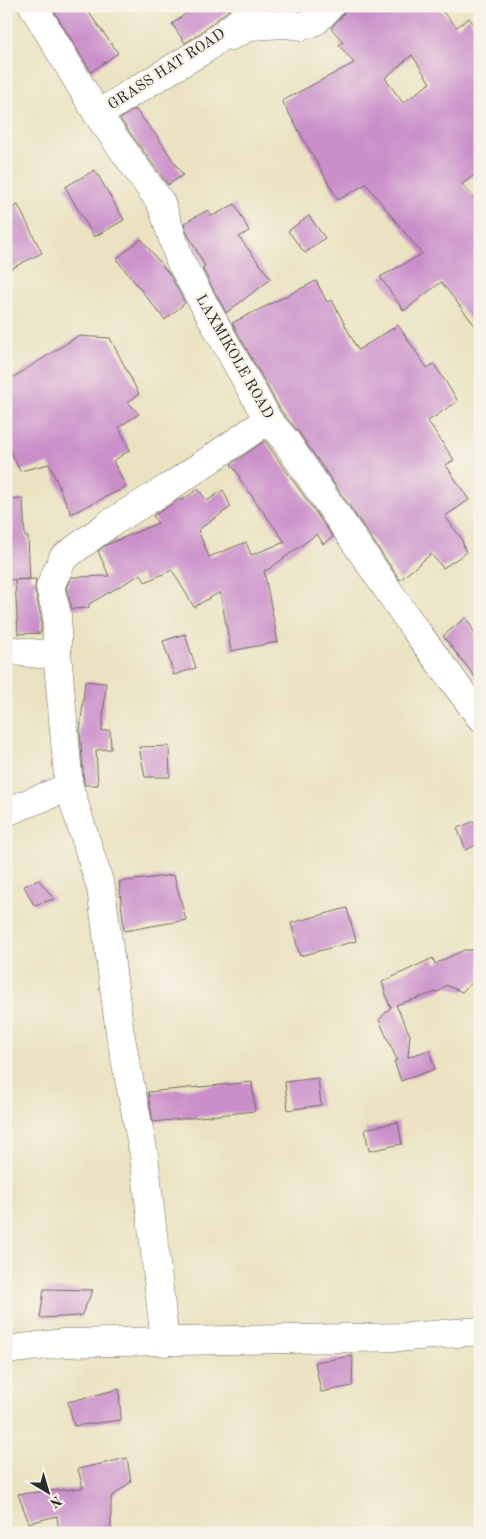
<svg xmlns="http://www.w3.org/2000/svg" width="486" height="1539" font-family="'Old Standard TT',serif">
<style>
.building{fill:#ca8fca;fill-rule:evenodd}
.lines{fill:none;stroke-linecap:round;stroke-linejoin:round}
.minor-casing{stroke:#6e6b5f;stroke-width:29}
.minor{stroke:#fff;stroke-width:28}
.labels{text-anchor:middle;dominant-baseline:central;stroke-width:5;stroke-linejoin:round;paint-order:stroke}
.street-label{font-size:15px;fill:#2b2b2b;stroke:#f7f3e8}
</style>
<rect width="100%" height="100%" fill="#f7f3e8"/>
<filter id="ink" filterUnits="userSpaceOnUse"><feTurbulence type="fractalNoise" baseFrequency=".02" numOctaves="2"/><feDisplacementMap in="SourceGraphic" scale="10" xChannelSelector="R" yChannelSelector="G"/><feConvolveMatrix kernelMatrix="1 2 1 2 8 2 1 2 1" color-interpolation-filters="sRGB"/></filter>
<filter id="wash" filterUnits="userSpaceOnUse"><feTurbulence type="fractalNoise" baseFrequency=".0096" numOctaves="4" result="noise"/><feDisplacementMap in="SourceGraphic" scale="20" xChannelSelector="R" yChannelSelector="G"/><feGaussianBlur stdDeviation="1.12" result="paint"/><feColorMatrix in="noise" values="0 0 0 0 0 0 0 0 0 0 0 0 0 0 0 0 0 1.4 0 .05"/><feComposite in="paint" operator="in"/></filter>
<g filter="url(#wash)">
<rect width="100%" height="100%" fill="#eae2c0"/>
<g id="blocks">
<g class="building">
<polygon points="51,6 84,6 118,53 91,72"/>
<polygon points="196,6 234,6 196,36 185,43 172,24"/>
<path d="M345 6H437L457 27 469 18 480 33V171L462 184 480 205V332L441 282 404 311 380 277 422 254 366 184 338 200 282 101 354 63 339 45 343 42 331 28 342 16 345 10ZM412 55 430 83 403 103 385 78Z"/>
<polygon points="135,109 156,135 183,175 168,185 120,119"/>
<polygon points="95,170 124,220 94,237 65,187"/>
<polygon points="235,204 249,231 239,237 271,279 226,313 202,268 205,266 186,231 184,223 208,210 212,216"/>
<polygon points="18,205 42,253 6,271 6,211"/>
<polygon points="309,216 325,238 305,253 288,231"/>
<polygon points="141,239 170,275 185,303 165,320 116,259"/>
<polygon points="316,281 327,302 332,300 358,350 398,325 427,368 434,364 458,401 428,421 454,460 446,465 469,500 445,516 461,538 466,553 443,568 431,554 400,580 298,431 281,411 232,323"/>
<polygon points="78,336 110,338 139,394 128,402 139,414 119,427 130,450 113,461 126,487 71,514 49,464 20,471 6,442 6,382"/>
<polygon points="265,441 333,537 323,544 317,534 269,569 264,571 278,642 231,651 220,592 194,607 172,570 145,582 141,574 89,604 89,608 72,609 66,588 71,577 109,576 98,551 106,545 158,523 153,516 180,499 181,501 198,489 207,501 223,490 231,507 198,530 209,557 246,542 251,555 285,542 239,478 240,477 231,464"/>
<polygon points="23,499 25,537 28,537 30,579 6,580 6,500"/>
<polygon points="36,579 35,591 41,617 41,633 18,634 15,580"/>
<polygon points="466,617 480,643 480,683 443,636"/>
<polygon points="185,634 196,668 174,675 163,641"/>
<polygon points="85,681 106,683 102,731 110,730 111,749 96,750 98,785 85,785 84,784 80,732"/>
<polygon points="169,746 170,777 145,777 139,747"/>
<polygon points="480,819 480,843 466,850 457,828"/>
<polygon points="174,875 186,920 124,931 119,882"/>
<polygon points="39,880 54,899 34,905 24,886"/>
<polygon points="347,908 356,941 300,956 291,923"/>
<polygon points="464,950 480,950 480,980 473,982 462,992 446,985 440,991 396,1005 410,1035 408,1057 429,1050 435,1069 401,1081 394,1061 397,1060 379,1020 392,1006 390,1007 382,982 433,958 435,964"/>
<polygon points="318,1078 321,1105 288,1110 285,1082"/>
<polygon points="252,1082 255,1111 153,1122 148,1092"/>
<polygon points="398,1122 402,1144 369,1151 365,1129"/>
<polygon points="44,1289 93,1290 81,1316 40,1318"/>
<polygon points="353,1356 352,1386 321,1392 315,1362"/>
<polygon points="119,1389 121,1420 74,1426 68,1402"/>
<polygon points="127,1458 131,1482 111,1497 111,1533 59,1533 57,1516 29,1523 18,1494 83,1488 78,1469"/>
</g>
</g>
</g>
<g filter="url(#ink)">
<use href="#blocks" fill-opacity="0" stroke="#6e6b5f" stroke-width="1"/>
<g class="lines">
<g class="minor-casing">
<g id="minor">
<polyline points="33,6 98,115 161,203 180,261 268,420 285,440 414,628 480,717"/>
<polyline points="231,36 251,26 285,24 303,26 316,21 330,6"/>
<polyline points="98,115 128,95 205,49 259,6"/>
<polyline points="6,650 39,654 57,652 57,615 50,587 63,558 109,524 171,486 268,420"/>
<polyline points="57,652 69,787 101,888 120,1033 144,1155 165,1342"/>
<polyline points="6,812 69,787"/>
<polyline points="6,1350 63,1343 408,1337 480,1331"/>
</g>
</g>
<use href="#minor" class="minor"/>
</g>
</g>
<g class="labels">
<g class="street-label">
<text transform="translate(167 70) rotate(-33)">GRASS HAT ROAD</text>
<text transform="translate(234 357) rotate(60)">LAXMIKOLE ROAD</text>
</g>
</g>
<rect width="486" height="1539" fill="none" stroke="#f7f3e8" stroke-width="25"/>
<g transform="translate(48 1492) rotate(142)" stroke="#f7f3e8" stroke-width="4" paint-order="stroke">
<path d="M0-4L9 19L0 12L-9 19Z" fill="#2b2b2b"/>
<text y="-8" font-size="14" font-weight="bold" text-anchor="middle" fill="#2b2b2b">N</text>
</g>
</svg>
